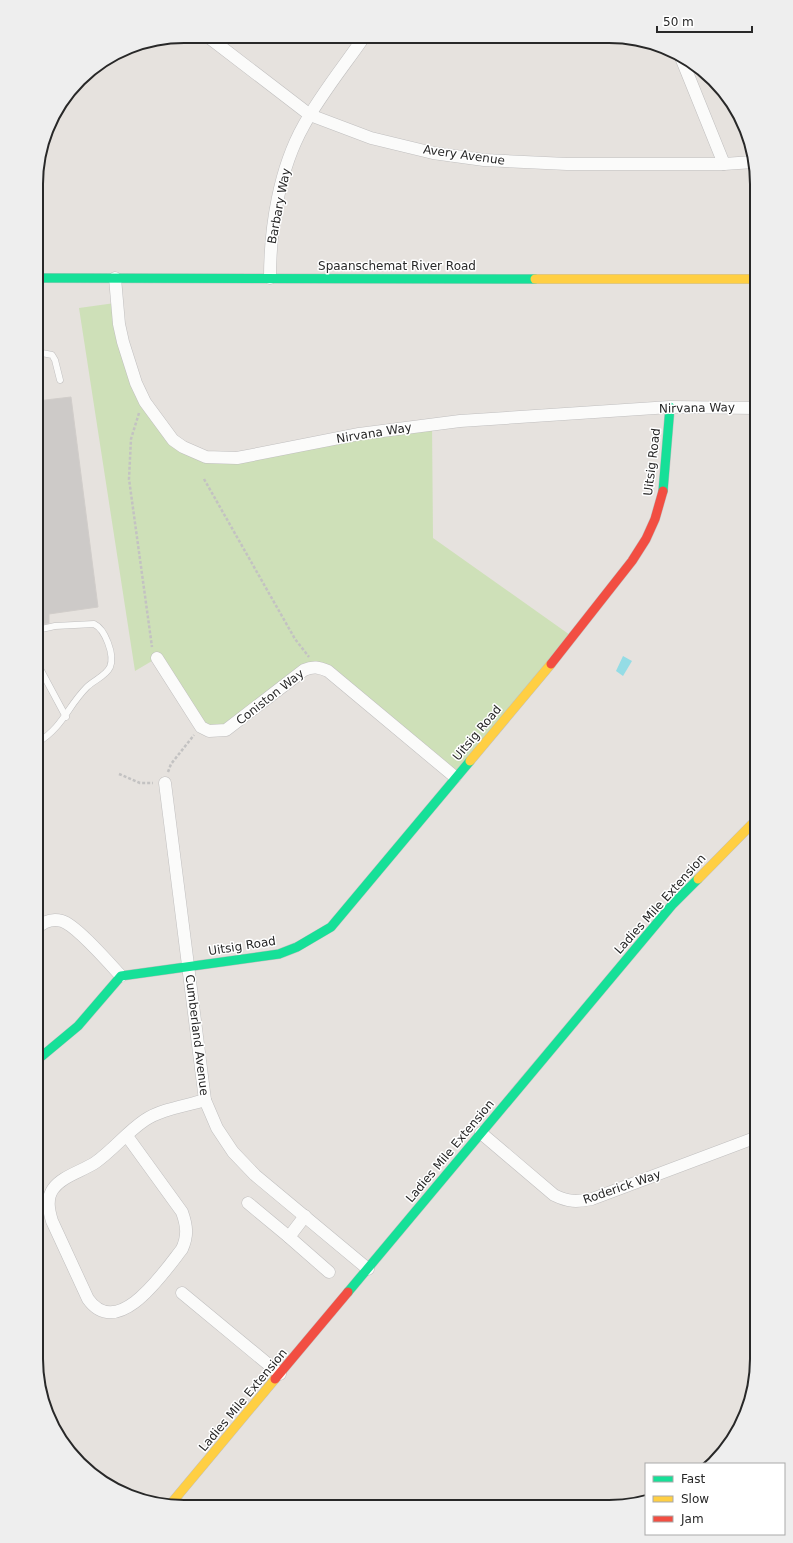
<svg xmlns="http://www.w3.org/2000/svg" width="793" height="1543" font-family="'DejaVu Sans',sans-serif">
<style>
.green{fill:#cee0b8}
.water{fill:#94dce5}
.building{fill:#cdcac8;stroke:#d1cdca}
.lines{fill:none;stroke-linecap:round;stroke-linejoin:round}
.lane-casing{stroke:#c0bfbf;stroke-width:7}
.street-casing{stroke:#c0bfbf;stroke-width:13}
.fast-casing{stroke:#c0bfbf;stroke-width:10}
.slow-casing{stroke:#c0bfbf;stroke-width:10}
.jam-casing{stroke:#c0bfbf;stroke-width:10}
.path{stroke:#c3c2c2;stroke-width:2.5;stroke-dasharray:3 2;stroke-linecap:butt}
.lane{stroke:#fbfbfa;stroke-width:6}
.street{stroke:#fbfbfa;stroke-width:12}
.fast{stroke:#16e098;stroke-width:9}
.slow{stroke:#ffcf43;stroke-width:9}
.jam{stroke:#f24e42;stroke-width:9}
.labels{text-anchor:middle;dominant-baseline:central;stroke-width:3;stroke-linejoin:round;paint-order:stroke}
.street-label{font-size:12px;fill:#282828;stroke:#fff}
.rim{fill:none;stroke:#282828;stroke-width:2}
</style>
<rect width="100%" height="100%" fill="#e6e2de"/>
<polygon class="green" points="115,303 122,344 163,425 191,450 227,457 432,422 433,538 570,635 455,777 316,667 234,725 209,731 157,658 135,671 79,308"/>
<polygon class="water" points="623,656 632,661 623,676 616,671"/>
<polygon class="building" points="71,397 98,607 49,614 49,623 37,625 37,401"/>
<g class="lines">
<g class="lane-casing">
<g id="lane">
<polyline points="37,352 52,355 55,360 60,380"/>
<polyline points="37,663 66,717"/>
<path d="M37 743C64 726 67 707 87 687 94 680 106 676 110 667 115 655 105 629 94 624L55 626 37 630"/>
</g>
</g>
<g class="street-casing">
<g id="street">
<polyline points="207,36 310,115 371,138 433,153 484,160 567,164 724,164 753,162"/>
<polyline points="680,55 724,164"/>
<polyline points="115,278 119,324 123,342 136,383 145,402 173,440 183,447 206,457 237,458 359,434 460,421 670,407 757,408"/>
<path d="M270 278C270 228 279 169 304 125 321 94 344 66 364 37"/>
<path d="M157 658 201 727 209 731 226 730 304 670C313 666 319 667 328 671L455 777"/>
<polyline points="165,783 205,1100 217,1128 233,1152 255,1175 368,1269"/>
<path d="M36 929C43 922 52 918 62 921 76 925 109 963 121 976"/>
<path d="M481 1133 554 1195C568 1202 577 1202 592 1199L757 1137"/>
<path d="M127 1136 182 1212C187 1226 188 1236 182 1249 164 1272 118 1341 88 1299L52 1221C49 1211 46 1199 53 1189 62 1176 83 1171 96 1162 113 1150 127 1132 145 1120 161 1109 186 1106 205 1100"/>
<polyline points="248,1203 289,1237 305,1216"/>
<polyline points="289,1237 329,1272"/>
<polyline points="182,1293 280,1374"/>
</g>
</g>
<g class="fast-casing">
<g id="fast">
<polyline points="37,278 535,279"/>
<polyline points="663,491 670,407"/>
<polyline points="36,1061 78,1026 121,976 279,954 297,947 331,927 470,761"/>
<polyline points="348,1292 672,905 698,879"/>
</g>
</g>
<g class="slow-casing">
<g id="slow">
<polyline points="535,279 757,279"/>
<polyline points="470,761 551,664"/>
<polyline points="698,879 757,819"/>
<polyline points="169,1506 275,1379"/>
</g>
</g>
<g class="jam-casing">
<g id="jam">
<polyline points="551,664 632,561 646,539 655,519 663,491"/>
<polyline points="275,1379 348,1292"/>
</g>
</g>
<g class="path">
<polyline points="139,413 131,439 129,479 152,647"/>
<polyline points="204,479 295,639 309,657"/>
<polyline points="168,772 171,764 194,735"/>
<polyline points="119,774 140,783 153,783"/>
<polyline points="36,1174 43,1182"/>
</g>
<use href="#lane" class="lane"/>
<use href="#street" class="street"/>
<use href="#fast" class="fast"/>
<use href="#slow" class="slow"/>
<use href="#jam" class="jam"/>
</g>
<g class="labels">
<g class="street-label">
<text transform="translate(464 155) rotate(8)">Avery Avenue</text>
<text transform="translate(279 206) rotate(-79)">Barbary Way</text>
<text x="397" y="266">Spaanschemat River Road</text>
<text transform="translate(697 408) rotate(-1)">Nirvana Way</text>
<text transform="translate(374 433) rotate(-9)">Nirvana Way</text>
<text transform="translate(652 462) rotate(-83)">Uitsig Road</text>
<text transform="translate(270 697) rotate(-38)">Coniston Way</text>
<text transform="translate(477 733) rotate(-50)">Uitsig Road</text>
<text transform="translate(660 904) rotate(-48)">Ladies Mile Extension</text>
<text transform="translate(242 946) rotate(-9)">Uitsig Road</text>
<text transform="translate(197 1035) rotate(83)">Cumberland Avenue</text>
<text transform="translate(450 1151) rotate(-50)">Ladies Mile Extension</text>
<text transform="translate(622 1187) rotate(-19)">Roderick Way</text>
<text transform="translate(243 1400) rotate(-50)">Ladies Mile Extension</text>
</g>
</g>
<path d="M0 0H793V1543H0ZM184 43H609A141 141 0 0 1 750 184V1359A141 141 0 0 1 609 1500H184A141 141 0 0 1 43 1359V184A141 141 0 0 1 184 43Z" fill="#eee" fill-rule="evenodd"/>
<path class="rim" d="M184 43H609A141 141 0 0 1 750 184V1359A141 141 0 0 1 609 1500H184A141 141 0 0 1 43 1359V184A141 141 0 0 1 184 43Z"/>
<rect x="645" y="1463" width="140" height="72" fill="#ffffff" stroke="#a9a9a9"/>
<rect x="653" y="1476" width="20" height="6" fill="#16e098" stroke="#a9a9a9"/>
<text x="681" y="1483" font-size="12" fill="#282828">Fast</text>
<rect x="653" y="1496" width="20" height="6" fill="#ffcf43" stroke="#a9a9a9"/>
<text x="681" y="1503" font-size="12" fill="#282828">Slow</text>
<rect x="653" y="1516" width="20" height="6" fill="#f24e42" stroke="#a9a9a9"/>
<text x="681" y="1523" font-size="12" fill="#282828">Jam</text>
<path d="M657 26v6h95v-6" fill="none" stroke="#282828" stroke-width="2"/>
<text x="663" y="26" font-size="12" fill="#282828" stroke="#ffffff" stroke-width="3" paint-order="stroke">50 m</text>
</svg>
